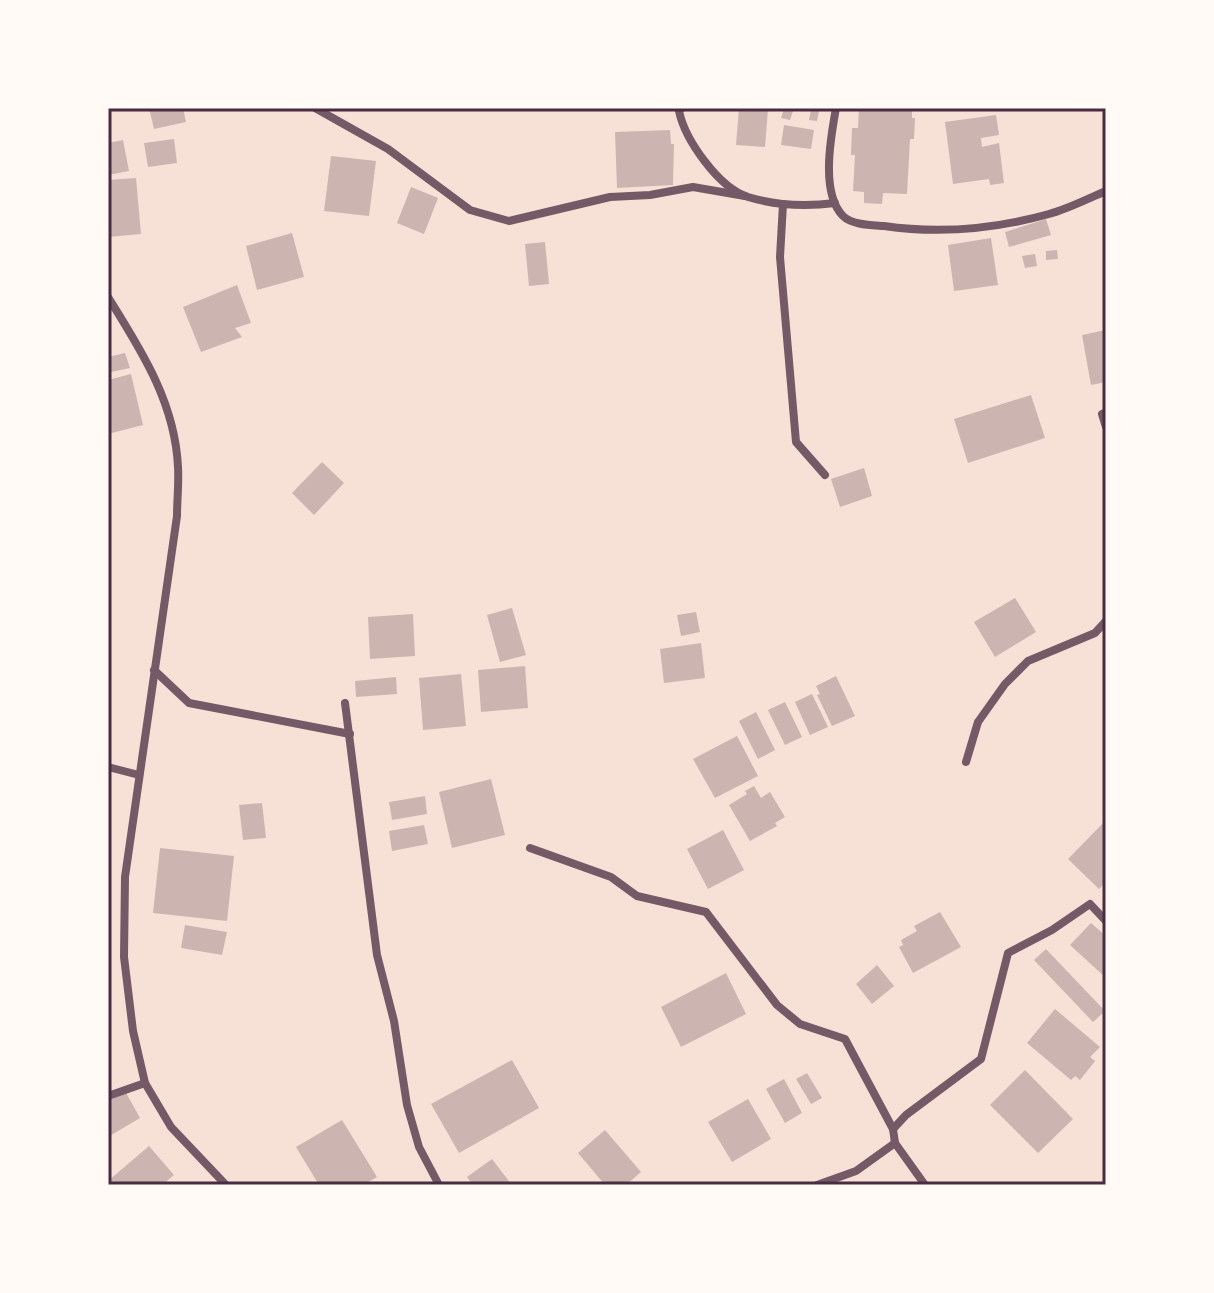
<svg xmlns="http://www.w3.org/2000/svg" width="1214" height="1293" font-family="'DM Sans',sans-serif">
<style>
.building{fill:#ccb4b1}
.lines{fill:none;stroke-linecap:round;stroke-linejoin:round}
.minor{stroke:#755966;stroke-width:8}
.neatline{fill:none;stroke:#4a2c40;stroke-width:3}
</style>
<rect width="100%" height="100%" fill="#f7e1d7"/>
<g class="building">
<polygon points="149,108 183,108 186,122 154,129"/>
<polygon points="739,108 768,109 765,147 736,145"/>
<polygon points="859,108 912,110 912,118 915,118 914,139 910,139 907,194 883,193 882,204 864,203 864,192 853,191 855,155 851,155 852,128 858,128"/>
<polygon points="784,109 793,111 790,120 781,118"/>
<polygon points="811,110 819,111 817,121 809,120"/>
<polygon points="996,115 999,135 981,138 982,147 999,143 1004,183 990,185 989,179 953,184 945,122"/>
<polygon points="784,125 814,130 811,149 781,145"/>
<polygon points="670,130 671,144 674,144 673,185 617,188 615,132"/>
<polygon points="174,139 177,163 148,167 144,143"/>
<polygon points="123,140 129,171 108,175 108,143"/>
<polygon points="331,156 376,161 369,216 324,211"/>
<polygon points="136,178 141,234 108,237 108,180"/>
<polygon points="411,187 438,198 424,234 397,223"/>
<polygon points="1046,219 1051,235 1009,247 1005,232"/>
<polygon points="292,233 304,277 257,290 246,246"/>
<polygon points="991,238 998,285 954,291 948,245"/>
<polygon points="545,242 549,284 529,286 525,244"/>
<polygon points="1057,250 1058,259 1046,260 1046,251"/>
<polygon points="1035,254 1037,266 1025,268 1022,256"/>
<polygon points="237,285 251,323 235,328 242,337 201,352 183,307"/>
<polygon points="1106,330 1106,382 1091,385 1082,335"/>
<polygon points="125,353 130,368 111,372 108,357"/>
<polygon points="131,374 143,425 108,434 108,380"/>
<polygon points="1031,395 1045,438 968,463 954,419"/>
<polygon points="322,462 344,483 314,515 292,493"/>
<polygon points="864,468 872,496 840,507 831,479"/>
<polygon points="1015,598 1036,632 995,657 974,622"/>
<polygon points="512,608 526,655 500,662 487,615"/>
<polygon points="696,612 700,632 681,636 677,615"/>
<polygon points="413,614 415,656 370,659 368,617"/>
<polygon points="701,643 705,678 664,683 660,649"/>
<polygon points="525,666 528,708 481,712 478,670"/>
<polygon points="461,674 466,726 423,730 419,678"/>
<polygon points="836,676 855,716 832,726 817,695 820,694 816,686"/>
<polygon points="396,677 397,694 356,697 355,681"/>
<polygon points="812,694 828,727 810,735 795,702"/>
<polygon points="785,702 802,737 785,745 768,710"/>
<polygon points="756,712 775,750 758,759 739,721"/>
<polygon points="737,736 758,776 715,798 693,759"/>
<polygon points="491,779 505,835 452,848 439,792"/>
<polygon points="754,786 761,798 770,792 785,817 775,823 777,826 750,841 729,805 747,794 745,791"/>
<polygon points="425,796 427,814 392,820 389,802"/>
<polygon points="262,803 266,838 243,840 239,805"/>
<polygon points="1106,820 1106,882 1099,889 1068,859"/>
<polygon points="424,825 428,844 392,851 389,831"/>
<polygon points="723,830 744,870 708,889 687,849"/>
<polygon points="160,848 234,856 227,921 153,913"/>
<polygon points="940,912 961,947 913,973 899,947 903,945 901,940 917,931 914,926"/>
<polygon points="1091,923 1106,936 1106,978 1070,945"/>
<polygon points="185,925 227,932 222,955 181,948"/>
<polygon points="1046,949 1105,1011 1093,1022 1034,960"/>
<polygon points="877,965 894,986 872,1004 856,984"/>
<polygon points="726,973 746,1014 681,1047 661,1007"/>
<polygon points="1055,1009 1100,1047 1090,1057 1095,1061 1080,1080 1075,1076 1071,1080 1027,1043"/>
<polygon points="512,1060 539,1108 459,1153 431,1104"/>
<polygon points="1025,1070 1073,1119 1038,1153 990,1105"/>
<polygon points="807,1073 822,1098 811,1104 796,1079"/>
<polygon points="784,1079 802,1113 785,1123 766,1089"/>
<polygon points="125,1091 140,1118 108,1137 108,1101"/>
<polygon points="748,1099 771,1139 732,1162 708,1122"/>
<polygon points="342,1120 377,1177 363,1185 319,1185 296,1147"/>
<polygon points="605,1130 641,1172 626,1185 605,1185 578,1153"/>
<polygon points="149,1146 174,1175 162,1185 108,1185 108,1181"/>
<polygon points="492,1159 512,1185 473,1185 467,1177"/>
</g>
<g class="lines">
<g class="minor">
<polyline points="315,108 388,149 470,210 509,221 610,197 650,195 693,187 745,196"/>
<path d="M682 108 679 111C685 140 719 188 748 197 778 206 805 207 835 203"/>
<path d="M836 108C831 136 820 193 843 216 852 225 871 225 884 226 939 234 995 229 1049 214 1068 209 1087 199 1106 191"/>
<polyline points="783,204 780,257 796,442 825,475"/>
<path d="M108 297C141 350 175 402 178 467 179 483 177 500 177 516L125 877 124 957 133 1031 145 1083 171 1127 226 1185"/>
<polyline points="1106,412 1102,414 1106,427"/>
<polyline points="154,670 189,703 350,734"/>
<polyline points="345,703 377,955 394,1021 407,1105 419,1147 439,1185"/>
<polyline points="966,762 978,722 1005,684 1028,661 1095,633 1106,621"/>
<polyline points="108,767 139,775"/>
<polyline points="530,848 611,877 637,896 706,912 777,1005 800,1024 845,1039 893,1129"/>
<polyline points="108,1096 145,1083"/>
<polyline points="895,1143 893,1129 906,1115 981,1059 1008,953 1052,930 1090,904 1106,921"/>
<polyline points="817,1185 856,1171 895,1143 925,1185"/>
</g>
</g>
<rect width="1214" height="1293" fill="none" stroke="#fffaf5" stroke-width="220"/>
<rect x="110" y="110" width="994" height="1073" class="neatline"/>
</svg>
